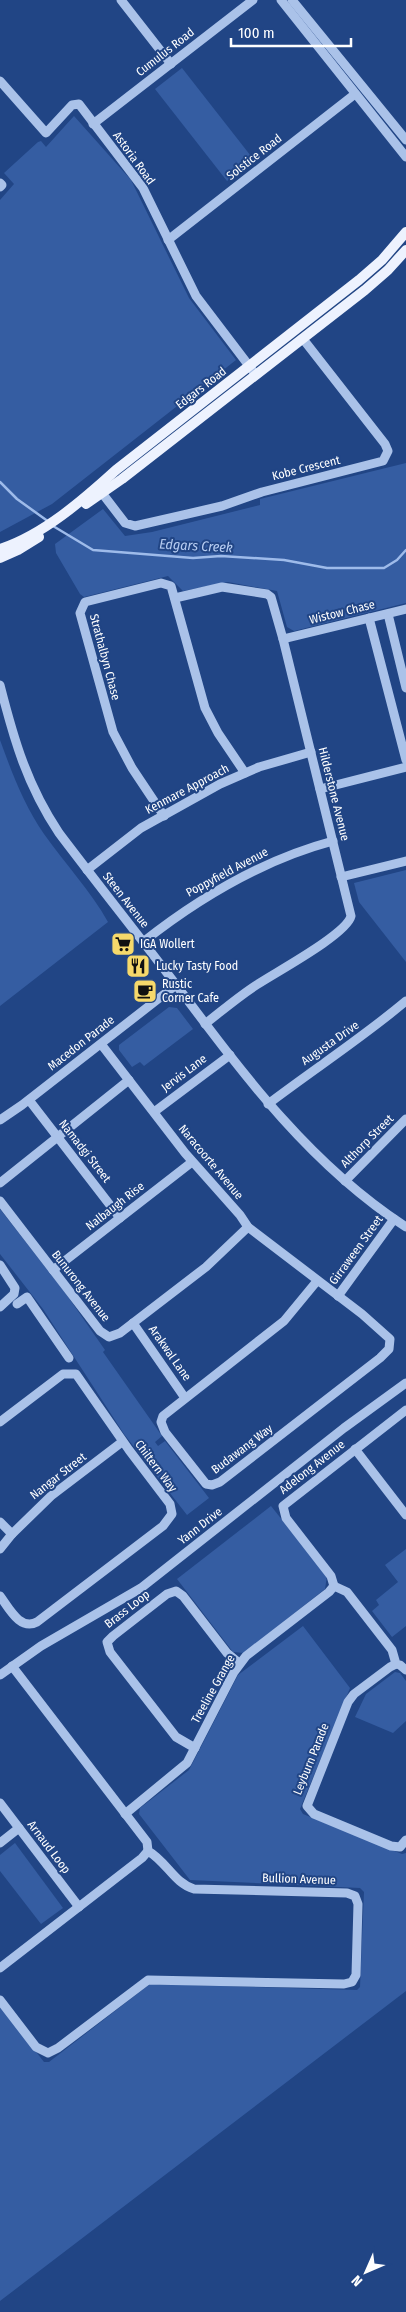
<svg xmlns="http://www.w3.org/2000/svg" width="406" height="2312" font-family="'Fira Sans Condensed',sans-serif">
<style>
.green{fill:#355da2}
.lines{fill:none;stroke-linecap:round;stroke-linejoin:round}
.stream{stroke:#9ebbea;stroke-width:2.5}
.minor{stroke:#aac2e9;stroke-width:9}
.major{stroke:#edf2fe;stroke-width:10}
.labels{text-anchor:middle;dominant-baseline:central;stroke-width:4;stroke-linejoin:round;paint-order:stroke}
.street-label{font-size:12px;fill:#fff;stroke:#214585}
.poi-label{font-size:12px;fill:#fff;stroke:#214585;text-anchor:start}
.water-label{font-size:14px;font-style:italic;fill:#b6ccf1;stroke:#214585}
</style>
<rect width="100%" height="100%" fill="#214585"/>
<g class="green">
<polygon points="182,68 254,160 227,181 155,89"/>
<polygon points="74,116 131,180 189,298 236,360 52,504 0,532 0,200 14,184 4,173 38,142 41,141 46,147"/>
<polygon points="406,463 406,603 294,631 287,627 277,591 228,582 183,591 168,576 84,597 80,594 56,553 55,544 103,509 125,536 152,532 260,505 260,499"/>
<path d="M0 740C12 773 24 805 44 834 65 864 91 891 108 922L0 1006Z"/>
<polygon points="406,870 406,962 359,902 354,883"/>
<polygon points="169,1007 177,1008 193,1029 144,1066 140,1062 132,1067 119,1050 119,1045"/>
<polygon points="0,1209 64,1291 105,1350 103,1352 162,1436 155,1442 158,1446 165,1441 209,1498 187,1515 124,1434 43,1309 0,1254"/>
<polygon points="271,1506 327,1576 325,1589 244,1653 233,1652 177,1579"/>
<polygon points="406,1549 406,1626 392,1637 372,1611 379,1605 376,1600 398,1582 385,1565"/>
<polygon points="303,1626 350,1688 300,1809 303,1814 402,1854 406,1853 406,1991 0,2301 0,2005 44,2062 49,2062 150,1984 357,1990 360,1987 364,1892 360,1888 190,1880 139,1814 140,1808 189,1770 238,1675"/>
<polygon points="395,1672 400,1673 406,1681 406,1721 393,1733 355,1717 366,1694"/>
<polygon points="15,1843 63,1908 41,1924 0,1871 0,1855"/>
</g>
<g class="lines">
<g class="stream">
<polyline points="0,482 17,499 49,522"/>
<polyline points="53,526 93,550 193,558 221,556 284,560 327,568 384,568 397,560 406,550"/>
</g>
<g class="minor">
<polyline points="121,0 171,64"/>
<polyline points="281,0 406,157"/>
<polyline points="292,0 406,140"/>
<polyline points="0,81 46,133 72,105 79,104 143,188 196,296 256,375"/>
<polyline points="93,124 253,0"/>
<polyline points="0,183 2,185 0,187"/>
<polyline points="168,240 355,94"/>
<polyline points="102,493 125,523 135,526 222,506 262,492 383,461 388,451 385,444 303,339"/>
<path d="M175 598 222 587 267 594 271 597 283 639 351 916C347 934 276 972 258 984 239 996 223 1010 205 1024"/>
<polyline points="388,614 406,688"/>
<polyline points="369,618 406,760"/>
<polyline points="283,639 406,609"/>
<path d="M0 685C14 740 27 785 59 833 99 886 140 937 180 990 246 1078 312 1166 406 1227"/>
<polyline points="320,789 406,767"/>
<polyline points="164,816 132,768 113,732 80,613 85,602 161,583 171,586 205,708 218,733 245,773"/>
<polyline points="87,870 141,828 220,784 259,767 311,752"/>
<polyline points="341,877 406,861"/>
<path d="M143 942C200 897 262 860 333 841"/>
<polyline points="101,1044 185,1153 240,1215 248,1227 362,1314 390,1339 389,1349 380,1358 220,1482 212,1485 206,1484 165,1432 161,1422 163,1416 284,1321 317,1281"/>
<polyline points="29,1100 120,1218"/>
<path d="M268 1104C314 1069 362 1038 406 1001"/>
<polyline points="154,1112 230,1055"/>
<polyline points="0,1120 22,1105 176,985"/>
<polyline points="345,1181 406,1119"/>
<polyline points="0,1183 129,1080"/>
<polyline points="0,1201 100,1331 109,1337 120,1333 206,1267 248,1227"/>
<polyline points="0,1265 15,1288 14,1294 0,1307"/>
<polyline points="53,1270 192,1162"/>
<polyline points="338,1296 394,1219"/>
<polyline points="17,1304 27,1297 69,1358"/>
<polyline points="133,1323 185,1398"/>
<path d="M0 1422 63 1374H76L129 1450 170 1504 172 1514 163 1526 37 1622C20 1631 9 1608 0 1596"/>
<polyline points="355,1449 406,1515"/>
<polyline points="0,1522 12,1534 0,1549"/>
<polyline points="12,1534 51,1496 122,1442"/>
<polyline points="334,1586 331,1576 286,1518 283,1506 406,1410"/>
<polyline points="334,1586 347,1592 392,1650 396,1664 400,1665 406,1670"/>
<polyline points="396,1664 390,1667 354,1694 348,1702 307,1806 314,1814 391,1846 400,1847 406,1840"/>
<polyline points="0,1675 41,1646 141,1588 344,1428 406,1383"/>
<polyline points="195,1748 176,1737 110,1652 107,1642 113,1636 167,1594 176,1591 183,1596 227,1653 239,1663"/>
<polyline points="0,1803 79,1907"/>
<polyline points="125,1814 187,1763 234,1672 246,1656 329,1592 334,1586"/>
<polyline points="0,1843 19,1828"/>
<polyline points="0,1968 142,1858 148,1851"/>
<path d="M0 2000 36 2047 48 2053 58 2048 148 1980 344 1984 352 1982 356 1975 358 1904 355 1896 347 1893 194 1889C174 1883 167 1862 148 1851L147 1842 12 1666"/>
</g>
<g class="major">
<polyline points="86,504 122,479 365,290 388,270 406,250"/>
<path d="M0 549C43 535 83 500 116 470L359 280 382 260 406 232"/>
<polyline points="0,558 18,550 39,537"/>
</g>
</g>
<defs>
<g id="supermarket-square" transform="scale(1.25)"><rect x="-9" y="-9" width="18" height="18" rx="4" fill="#f6d96b" stroke="#214585"/><path d="M-6-5.5h2.5l.6 2H6L4.5 2H-2.5L-4.4-4H-6ZM-1.5 3.2a1.3 1.3 0 1 0 .1 0ZM3 3.2a1.3 1.3 0 1 0 .1 0Z" fill="#111"/></g>
<g id="restaurant-square" transform="scale(1.25)"><rect x="-9" y="-9" width="18" height="18" rx="4" fill="#f6d96b" stroke="#214585"/><path d="M-5-6h1v4h1v-4h1v4h1v-4h1v5L-1.5 .5V6h-2V.5L-5-1ZM5-6V6H3V1.5H1.5Q1.5-4 5-6Z" fill="#111"/></g>
<g id="cafe-square" transform="scale(1.25)"><rect x="-9" y="-9" width="18" height="18" rx="4" fill="#f6d96b" stroke="#214585"/><path d="M-5.5-4.5H6V0H3Q3 3.5 0 3.5H-2.5Q-5.5 3.5-5.5 0ZM3-3.2v2h1.7v-2ZM-6 4.5H4V6H-6Z" fill="#111"/></g>
</defs>
<g fill-rule="evenodd">
<use href="#supermarket-square" x="123" y="944"/>
<use href="#restaurant-square" x="138" y="966"/>
<use href="#cafe-square" x="145" y="991"/>
</g>
<g class="labels">
<g class="street-label">
<text transform="translate(165 52) rotate(-38)">Cumulus Road</text>
<text transform="translate(254 157) rotate(-38)">Solstice Road</text>
<text transform="translate(134 158) rotate(54)">Astoria Road</text>
<text transform="translate(201 388) rotate(-38)">Edgars Road</text>
<text transform="translate(306 468) rotate(-14)">Kobe Crescent</text>
<text transform="translate(342 612) rotate(-14)">Wistow Chase</text>
<text transform="translate(105 657) rotate(75)">Strathalbyn Chase</text>
<text transform="translate(187 789) rotate(-28)">Kenmare Approach</text>
<text transform="translate(334 794) rotate(76)">Hilderstone Avenue</text>
<text transform="translate(227 872) rotate(-28)">Poppyfield Avenue</text>
<text transform="translate(126 900) rotate(52)">Steen Avenue</text>
<text transform="translate(81 1043) rotate(-38)">Macedon Parade</text>
<text transform="translate(330 1043) rotate(-35)">Augusta Drive</text>
<text transform="translate(184 1073) rotate(-37)">Jervis Lane</text>
<text transform="translate(367 1141) rotate(-45)">Althorp Street</text>
<text transform="translate(85 1151) rotate(52)">Namadgi Street</text>
<text transform="translate(211 1162) rotate(50)">Naracoorte Avenue</text>
<text transform="translate(115 1206) rotate(-38)">Nalbaugh Rise</text>
<text transform="translate(356 1250) rotate(-54)">Girraween Street</text>
<text transform="translate(81 1286) rotate(52)">Bunurong Avenue</text>
<text transform="translate(170 1353) rotate(55)">Arakwal Lane</text>
<text transform="translate(242 1449) rotate(-37)">Budawang Way</text>
<text transform="translate(156 1466) rotate(53)">Chiltern Way</text>
<text transform="translate(312 1467) rotate(-38)">Adelong Avenue</text>
<text transform="translate(58 1476) rotate(-38)">Nangar Street</text>
<text transform="translate(200 1526) rotate(-38)">Yann Drive</text>
<text transform="translate(127 1609) rotate(-38)">Brass Loop</text>
<text transform="translate(213 1689) rotate(-61)">Treeline Grange</text>
<text transform="translate(311 1759) rotate(-68)">Leyburn Parade</text>
<text transform="translate(49 1847) rotate(53)">Arnaud Loop</text>
<text transform="translate(299 1879) rotate(2)">Bullion Avenue</text>
</g>
<g class="poi-label">
<text x="140" y="944">IGA Wollert</text>
<text x="156" y="966">Lucky Tasty Food</text>
<text x="162" y="984">Rustic<tspan x="162" dy="14">Corner Cafe</tspan></text>
</g>
<g class="water-label">
<text transform="translate(196 546) rotate(3)">Edgars Creek</text>
</g>
</g>
<g transform="translate(366 2272) rotate(225)" stroke="#214585" stroke-width="4" paint-order="stroke">
<path d="M0-4L9 19L0 12L-9 19Z" fill="#ffffff"/>
<text y="-8" font-size="14" font-weight="bold" text-anchor="middle" fill="#ffffff">N</text>
</g>
<path d="M231 38v8h120v-8" fill="none" stroke="#ffffff" stroke-width="2.5"/>
<text x="238" y="38" font-size="15" fill="#ffffff" stroke="#214585" stroke-width="4" paint-order="stroke">100 m</text>
</svg>
